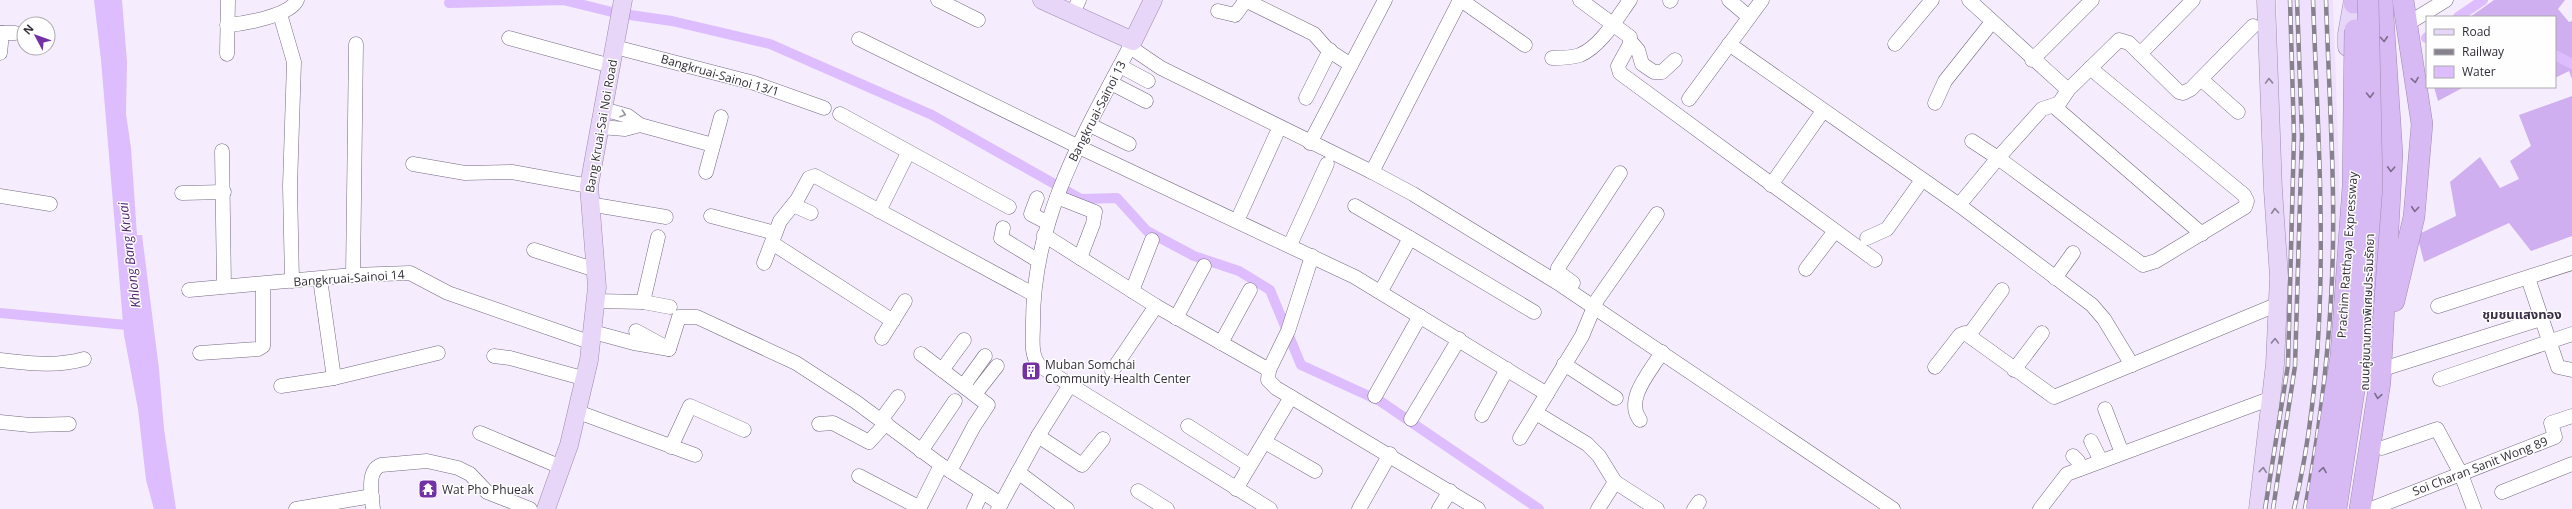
<svg xmlns="http://www.w3.org/2000/svg" width="2572" height="509" font-family="'Open Sans','Noto Sans Thai',sans-serif">
<style>
.built{fill:#efe1fd}
.forest{fill:#cfafef}
.water{fill:#ddbdfe}
.lines{fill:none;stroke-linecap:round;stroke-linejoin:round}
.canal{stroke:#ddbdfe;stroke-width:10}
.minor-casing{stroke:#756981;stroke-width:15}
.major-casing{stroke:#9d89b2;stroke-width:19}
.highway-casing{stroke:#9d89b2;stroke-width:22}
.minor{stroke:#fff;stroke-width:14}
.major{stroke:#e7d6f8;stroke-width:18}
.highway{stroke:#d7baf4;stroke-width:21}
.rail-casing{stroke:#87818e;stroke-width:4.5}
.rail{stroke:#fefefe;stroke-width:3;stroke-dasharray:9;stroke-linecap:butt}
.highway-bridge-casing{stroke:#9d89b2;stroke-width:22;stroke-linecap:butt}
.highway-bridge{stroke:#d7baf4;stroke-width:21}
.oneway{stroke:#7c6c8c}
.oneway2{stroke:#8c8298}
.oneway3{stroke:#98969b}
.labels{text-anchor:middle;dominant-baseline:central;stroke-width:3;stroke-linejoin:round;paint-order:stroke}
.street-label{font-size:12px;fill:#322d37;stroke:#fefefe}
.poi-label{font-size:12px;fill:#322d37;stroke:#fefefe;text-anchor:start}
.water-label{font-size:13px;font-style:italic;fill:#4f266f;stroke:#fefefe}
.neighbourhood-label{font-size:13px;font-weight:bold;fill:#3a2f44;stroke:#fefefe}
</style>
<rect width="100%" height="100%" fill="#f5edfe"/>
<polygon class="built" points="2277,0 2333,0 2342,255 2332,370 2311,509 2262,509 2279,160"/>
<g class="forest">
<polygon points="2494,0 2565,0 2558,9 2569,22 2572,21 2572,79 2569,71 2555,78 2555,17 2470,17"/>
<polygon points="2434,87 2464,87 2438,101"/>
<polygon points="2572,96 2572,236 2531,251 2509,223 2424,262 2417,235 2456,216 2450,182 2480,157 2500,188 2519,179 2510,161 2531,146 2519,115"/>
</g>
<polygon class="water" points="94,0 122,0 127,62 126,114 131,148 137,235 142,235 159,369 164,429 176,509 154,509 146,480 138,409 124,335 101,60"/>
<g class="lines">
<g class="canal">
<polyline points="450,0 449,3 563,0 616,13 672,21 770,44 932,115 1081,199 1117,198 1147,231 1194,256 1239,271 1270,290 1301,365 1380,401 1539,509"/>
<polyline points="2458,17 2483,0"/>
<polyline points="2426,38 2427,37"/>
<polyline points="2555,55 2572,64"/>
<polyline points="0,313 137,326"/>
</g>
<g class="minor-casing">
<g id="minor">
<polyline points="938,0 978,20"/>
<polyline points="1245,0 1314,34 1328,50 1351,65"/>
<polyline points="1461,0 1525,45"/>
<polyline points="1580,0 1630,37 1630,44 1618,66 1620,73 1875,260"/>
<polyline points="1729,0 1749,17"/>
<polyline points="1969,0 2068,90"/>
<polyline points="1670,1 1671,0"/>
<polyline points="1218,11 1235,15 1246,0"/>
<polyline points="280,14 294,62 290,186 292,281"/>
<polyline points="1072,15 1079,0"/>
<polyline points="2407,24 2446,0"/>
<path d="M227 25C243 24 290 16 297 0"/>
<polyline points="0,33 15,33"/>
<polyline points="509,38 611,66"/>
<polyline points="859,39 1079,147 1355,277 1547,394"/>
<path d="M1133 41C1085 132 1032 219 1033 325 1033 338 1030 356 1040 366L1270 509"/>
<polyline points="1631,42 1638,50 1642,64 1654,72 1662,72 1675,60"/>
<polyline points="1729,44 1959,205 2092,305 2104,319 2132,365"/>
<polyline points="1895,44 1932,0"/>
<polyline points="615,47 754,83 824,108"/>
<polyline points="1130,47 1161,68 1372,172 1413,194 1558,283 1893,509"/>
<polyline points="0,53 2,33"/>
<polyline points="227,54 228,0"/>
<polyline points="2140,54 2193,0"/>
<path d="M1552 58C1561 58 1571 58 1580 55 1601 46 1617 18 1630 0"/>
<polyline points="2032,60 2092,0"/>
<polyline points="1120,66 1148,81"/>
<polyline points="2201,79 2238,112"/>
<polyline points="1111,83 1146,101"/>
<polyline points="1306,98 1330,50"/>
<polyline points="1689,99 1762,0"/>
<polyline points="1935,103 1945,81 1992,22"/>
<polyline points="2057,104 2042,109 1998,158 2143,265 2156,261 2245,207 2247,201 2244,195 2090,68"/>
<polyline points="603,109 628,116 640,125 713,145"/>
<polyline points="840,114 1009,207"/>
<polyline points="1090,125 1129,144"/>
<polyline points="600,127 625,129 640,125"/>
<polyline points="1310,143 1385,0"/>
<polyline points="222,151 224,286"/>
<polyline points="413,164 465,173 512,172 589,186"/>
<polyline points="706,172 721,117"/>
<polyline points="1372,172 1460,0"/>
<polyline points="1771,185 1823,111"/>
<polyline points="182,193 224,192"/>
<polyline points="0,196 50,204"/>
<polyline points="1057,197 1095,212 1093,224 1080,258"/>
<polyline points="1037,198 1031,214 1048,223"/>
<polyline points="589,204 666,217"/>
<polyline points="793,205 811,213"/>
<polyline points="1959,205 1998,158 1972,141"/>
<polyline points="1355,206 1410,238"/>
<polyline points="879,211 908,153"/>
<polyline points="711,216 775,233"/>
<polyline points="1237,221 1276,135"/>
<polyline points="1003,228 1001,238 1037,260"/>
<polyline points="2202,234 2056,108 2068,90 2119,40 2129,43 2179,92 2183,93 2191,89 2253,26"/>
<polyline points="1044,235 1156,306 1269,370 1288,331 1312,256"/>
<polyline points="1867,238 1887,229 1922,180"/>
<polyline points="772,243 893,321"/>
<polyline points="1290,245 1327,164"/>
<polyline points="534,250 596,270"/>
<polyline points="764,263 780,221 797,200 809,178 815,176 1033,294"/>
<polyline points="1806,269 1835,231"/>
<polyline points="353,275 356,44"/>
<polyline points="2055,278 2073,253"/>
<polyline points="2528,278 2558,367 2572,370"/>
<polyline points="320,279 334,378"/>
<polyline points="1573,283 1558,272 1558,268 1620,173"/>
<polyline points="189,290 353,275 410,273 448,293 592,343"/>
<polyline points="1132,291 1152,240"/>
<polyline points="1381,291 1410,238 1534,312"/>
<polyline points="596,301 643,302 670,307"/>
<polyline points="643,302 658,237"/>
<polyline points="2438,306 2572,263"/>
<polyline points="1176,318 1204,266"/>
<polyline points="593,332 634,343 669,349 636,331"/>
<polyline points="1969,335 2002,290"/>
<polyline points="882,338 905,301"/>
<polyline points="1221,343 1250,290"/>
<polyline points="669,349 679,317 697,317 796,363 856,402 941,465 1001,504"/>
<polyline points="200,353 258,349 263,346 263,284"/>
<polyline points="921,354 988,405 974,426 950,471"/>
<polyline points="494,356 510,358 586,379"/>
<path d="M0 360C28 363 56 367 84 359"/>
<polyline points="1564,364 1616,398"/>
<polyline points="1935,367 1960,335 1965,333 2054,397 2276,305"/>
<polyline points="2386,368 2541,319"/>
<polyline points="942,370 964,340"/>
<polyline points="1269,370 1268,380 1276,388 1478,509"/>
<polyline points="2014,370 2042,333"/>
<polyline points="1112,371 1156,306"/>
<polyline points="2440,379 2572,334"/>
<polyline points="964,385 985,356"/>
<polyline points="281,386 334,378 438,353"/>
<polyline points="975,394 997,366"/>
<polyline points="1375,396 1420,316"/>
<polyline points="2105,409 2122,453"/>
<polyline points="578,412 695,455"/>
<polyline points="1536,413 1587,444 1599,456 1615,482 1657,509"/>
<polyline points="1482,415 1507,369"/>
<polyline points="1411,419 1459,339"/>
<polyline points="881,420 898,397"/>
<path d="M1640 420C1624 399 1651 371 1662 352"/>
<polyline points="0,422 30,425 69,424"/>
<polyline points="819,424 833,423 869,442 886,423"/>
<polyline points="1188,426 1249,465"/>
<polyline points="480,433 561,467"/>
<polyline points="1038,436 1082,465 1103,439"/>
<polyline points="1520,438 1582,336 1597,300 1657,214"/>
<polyline points="2091,441 2101,461"/>
<polyline points="1265,442 1315,471"/>
<polyline points="671,447 690,406 744,430"/>
<polyline points="2382,448 2437,429 2461,474 2474,509"/>
<polyline points="921,451 955,401"/>
<polyline points="2073,456 2078,461 2080,469"/>
<polyline points="1018,472 1067,509"/>
<polyline points="859,476 920,508"/>
<polyline points="1236,489 1291,397"/>
<polyline points="1138,491 1167,509"/>
<polyline points="2502,492 2572,464"/>
<polyline points="296,509 372,496"/>
<path d="M373 509C372 496 366 471 381 465L427 461 458 468 470 474 487 492 530 509"/>
<polyline points="919,509 941,465"/>
<polyline points="974,509 982,492"/>
<polyline points="998,509 1038,436 1070,385"/>
<polyline points="1359,509 1390,454"/>
<polyline points="1439,509 1450,491"/>
<polyline points="1598,509 1615,482"/>
<polyline points="1694,509 1699,502"/>
<polyline points="2040,509 2067,474 2269,399"/>
<polyline points="2371,509 2555,437 2551,423 2572,416"/>
</g>
</g>
<g class="major-casing">
<g id="major">
<polyline points="1042,0 1133,41 1153,0"/>
<polyline points="2347,47 2347,34 2353,0"/>
<polyline points="546,509 569,445 589,360 597,287 589,186 623,0"/>
<polyline points="2258,509 2275,364 2279,277 2273,190 2266,0"/>
</g>
</g>
<g class="highway-casing">
<g id="highway">
<polyline points="2354,0 2354,3"/>
<polyline points="2394,301 2414,217 2422,124 2403,0"/>
<polyline points="2360,509 2380,382 2392,154 2382,0"/>
</g>
</g>
<use href="#minor" class="minor"/>
<use href="#major" class="major"/>
<use href="#highway" class="highway"/>
<g class="rail-casing">
<g id="rail">
<polyline points="2265,509 2288,365 2294,136 2290,0"/>
<polyline points="2273,509 2295,366 2302,136 2297,0"/>
<path d="M2294 509C2334 342 2319 169 2313 0"/>
<path d="M2305 509C2318 440 2327 369 2331 299 2337 200 2329 99 2326 0"/>
</g>
</g>
<use href="#rail" class="rail"/>
<g class="highway-bridge-casing">
<g id="highway-bridge">
<polyline points="2317,509 2341,356 2353,186 2355,30"/>
<polyline points="2336,509 2359,358 2372,186 2368,0"/>
</g>
</g>
<use href="#highway-bridge" class="highway-bridge"/>
</g>
<defs><path id="oneway-chevron" d="M-2-3.5L2.5 0L-2 3.5" fill="none" stroke-width="1.6" stroke-linecap="round" stroke-linejoin="round"/></defs>
<g class="oneway">
<use href="#oneway-chevron" transform="translate(2384 39) rotate(86)"/>
<use href="#oneway-chevron" transform="translate(2415 80) rotate(81)"/>
<use href="#oneway-chevron" transform="translate(2370 95) rotate(89)"/>
<use href="#oneway-chevron" transform="translate(2391 169) rotate(93)"/>
<use href="#oneway-chevron" transform="translate(2415 209) rotate(95)"/>
<use href="#oneway-chevron" transform="translate(2378 396) rotate(99)"/>
<use href="#oneway-chevron" transform="translate(2323 470) rotate(-81)"/>
</g>
<g class="oneway2">
<use href="#oneway-chevron" transform="translate(2269 81) rotate(-92)"/>
<use href="#oneway-chevron" transform="translate(2275 211) rotate(-94)"/>
<use href="#oneway-chevron" transform="translate(2275 341) rotate(-88)"/>
<use href="#oneway-chevron" transform="translate(2263 470) rotate(-84)"/>
</g>
<use class="oneway3" href="#oneway-chevron" transform="translate(623 114) rotate(18)"/>
<defs>
<g id="building-square" transform="scale(1)"><rect x="-9" y="-9" width="18" height="18" rx="4" fill="#7431a5" stroke="#fefefe"/><path d="M-4-6H4V6H1V3H-1V6H-4ZM-2.5-4.3h1.7v1.8h-1.7ZM.8-4.3h1.7v1.8H.8ZM-2.5-1h1.7V.8h-1.7ZM.8-1h1.7V.8H.8Z" fill="#fff"/></g>
<g id="temple-square" transform="scale(1)"><rect x="-9" y="-9" width="18" height="18" rx="4" fill="#7431a5" stroke="#fefefe"/><path d="M0-6L5-2H3V0L6.5 2.5H4V6H1.5V3h-3V6H-4V2.5H-6.5L-3 0V-2H-5Z" fill="#fff"/></g>
</defs>
<g fill-rule="evenodd">
<use href="#building-square" x="1031" y="371"/>
<use href="#temple-square" x="428" y="489"/>
</g>
<g class="labels">
<g class="street-label">
<text transform="translate(720 75) rotate(16)">Bangkruai-Sainoi 13/1</text>
<text transform="translate(1097 111) rotate(-63)">Bangkruai-Sainoi 13</text>
<text transform="translate(601 126) rotate(-80)">Bang Kruai-Sai Noi Road</text>
<text transform="translate(2347 255) rotate(-86)">Prachim Ratthaya Expressway</text>
<text transform="translate(349 278) rotate(-4)">Bangkruai-Sainoi 14</text>
<text transform="translate(2367 312) rotate(-88)">ถนนคู่ขนานทางพิเศษประจิมรัถยา</text>
<text transform="translate(2480 466) rotate(-21)">Soi Charan Sanit Wong 89</text>
</g>
<g class="poi-label">
<text x="1045" y="364">Muban Somchai<tspan x="1045" dy="14">Community Health Center</tspan></text>
<text x="442" y="489">Wat Pho Phueak</text>
</g>
<g class="water-label">
<text transform="translate(129 255) rotate(-97)">Khlong Bang Kruai</text>
</g>
<g class="neighbourhood-label">
<text x="2522" y="314">ชุมชนแสงทอง</text>
</g>
</g>
<rect x="2426" y="16" width="130" height="72" fill="#fefefe" stroke="#acaaae"/>
<rect x="2434" y="29" width="20" height="6" fill="#e7d6f8" stroke="#acaaae"/>
<text x="2462" y="36" font-size="12" fill="#322d37">Road</text>
<rect x="2434" y="49" width="20" height="6" fill="#87818e" stroke="#acaaae"/>
<text x="2462" y="56" font-size="12" fill="#322d37">Railway</text>
<rect x="2434" y="66" width="20" height="12" fill="#ddbdfe" stroke="#acaaae"/>
<text x="2462" y="76" font-size="12" fill="#322d37">Water</text>
<g transform="translate(36 36) rotate(311)"><circle r="19" fill="#fefefe" stroke="#acaaae"/>
<path d="M0-3L7 15L0 10L-7 15Z" fill="#7431a5"/>
<text y="-6" font-size="11" font-weight="bold" text-anchor="middle" fill="#322d37">N</text>
</g>
</svg>
